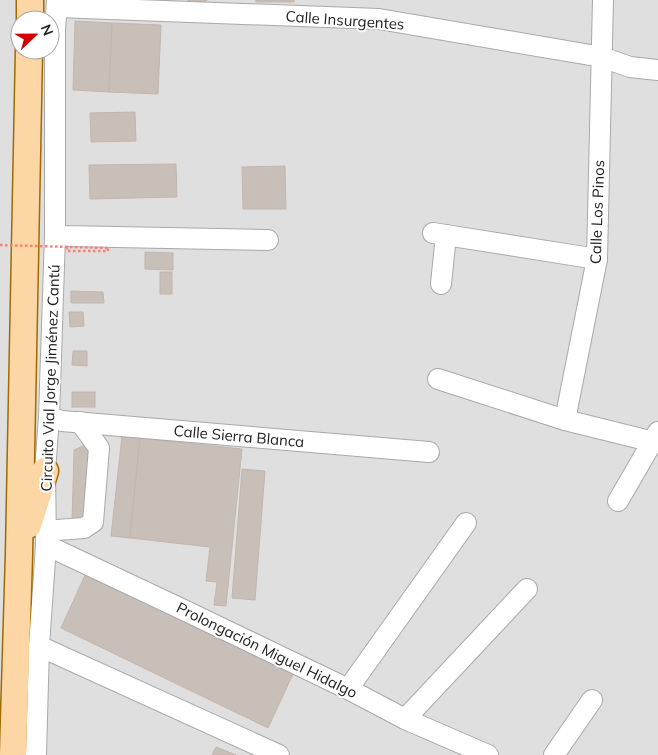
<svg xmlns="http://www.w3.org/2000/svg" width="658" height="755" font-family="Mulish,sans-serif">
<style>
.residential{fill:#e0dfdf;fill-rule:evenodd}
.building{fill:#c7bfb8;stroke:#c4b6ab}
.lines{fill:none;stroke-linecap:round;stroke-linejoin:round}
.minor-casing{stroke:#a9a9a9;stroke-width:22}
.major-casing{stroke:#a06b00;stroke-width:29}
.minor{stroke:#fff;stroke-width:20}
.major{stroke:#fcd6a4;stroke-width:26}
.path-bridge{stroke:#fa8072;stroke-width:2.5;stroke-dasharray:2.5 2.5;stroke-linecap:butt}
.labels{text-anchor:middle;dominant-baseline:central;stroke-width:4;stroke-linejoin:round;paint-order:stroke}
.street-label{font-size:15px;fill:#222;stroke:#fff}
</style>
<rect width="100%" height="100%" fill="#f2efe9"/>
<path class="residential" d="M0 0H658V755H0ZM20 20H50V50H20Z"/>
<g class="building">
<polygon points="188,0 207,0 207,1 188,2"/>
<rect x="256" y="0" width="38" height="2"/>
<polygon points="75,21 112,23 109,92 73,90"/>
<polygon points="112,23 161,25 158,94 109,92"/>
<polygon points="135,112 136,141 91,142 90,113"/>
<polygon points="176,164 177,197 90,199 89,165"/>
<polygon points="285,166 286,209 243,209 242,167"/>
<polygon points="145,252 173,253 173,270 145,269"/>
<rect x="160" y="272" width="12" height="22"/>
<polygon points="71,291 103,292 104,303 71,303"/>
<polygon points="69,312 83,312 84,326 70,327"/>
<polygon points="73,351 87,351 87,366 72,365"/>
<rect x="72" y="392" width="23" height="15"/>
<polygon points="122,436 140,438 130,538 111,536"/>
<polygon points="140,438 242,449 226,606 214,605 217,582 206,581 210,547 130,538"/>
<polygon points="85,445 92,459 90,515 72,522 74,450"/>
<polygon points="242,469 265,471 255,600 232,598"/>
<polygon points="86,573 293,674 268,728 61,628"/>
<polygon points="216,747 236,755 212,755"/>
</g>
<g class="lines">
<g class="minor-casing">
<g id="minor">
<polyline points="57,7 379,19 602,57 630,67 658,70"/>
<polyline points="433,233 597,259"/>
<polyline points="55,235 65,236 268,240"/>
<polyline points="441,284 446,235"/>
<polyline points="438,379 565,420 658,443"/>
<polyline points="49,417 62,421 429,452"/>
<polyline points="565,420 597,259 603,0"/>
<polyline points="618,501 658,432"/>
<polyline points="57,530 84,528 93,522 99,448 80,422"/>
<polyline points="46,545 188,612 348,689 405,719 488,755"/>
<polyline points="39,646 279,755"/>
<polyline points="348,689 466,523"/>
<polyline points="405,719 527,589"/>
<polyline points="36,755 39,646 46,545 45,471 49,417 55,235 55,30 57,0"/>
<polyline points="554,755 592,700"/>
</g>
</g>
<g class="major-casing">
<g id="major">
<polyline points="30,20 30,0"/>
<polyline points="28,525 45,471"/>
<polyline points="13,755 19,554 29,50"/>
</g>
</g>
<use href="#minor" class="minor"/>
<use href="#major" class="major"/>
<g class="path-bridge">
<polyline points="0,245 108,248"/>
<polyline points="68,248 67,248 67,251 108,251 108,248"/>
</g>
</g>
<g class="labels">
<g class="street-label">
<text transform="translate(345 20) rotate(4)">Calle Insurgentes</text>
<text transform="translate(597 212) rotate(-88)">Calle Los Pinos</text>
<text transform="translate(50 378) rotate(-88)">Circuito Vial Jorge Jiménez Cantú</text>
<text transform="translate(239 436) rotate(5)">Calle Sierra Blanca</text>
<text transform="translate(267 650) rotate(26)">Prolongación Miguel Hidalgo</text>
</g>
</g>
<g transform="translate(35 35) rotate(68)"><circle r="24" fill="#ffffff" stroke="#a7a7a7"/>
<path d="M0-4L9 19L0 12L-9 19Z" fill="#d40000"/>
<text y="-8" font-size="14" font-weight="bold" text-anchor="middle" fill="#222222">N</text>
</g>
</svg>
